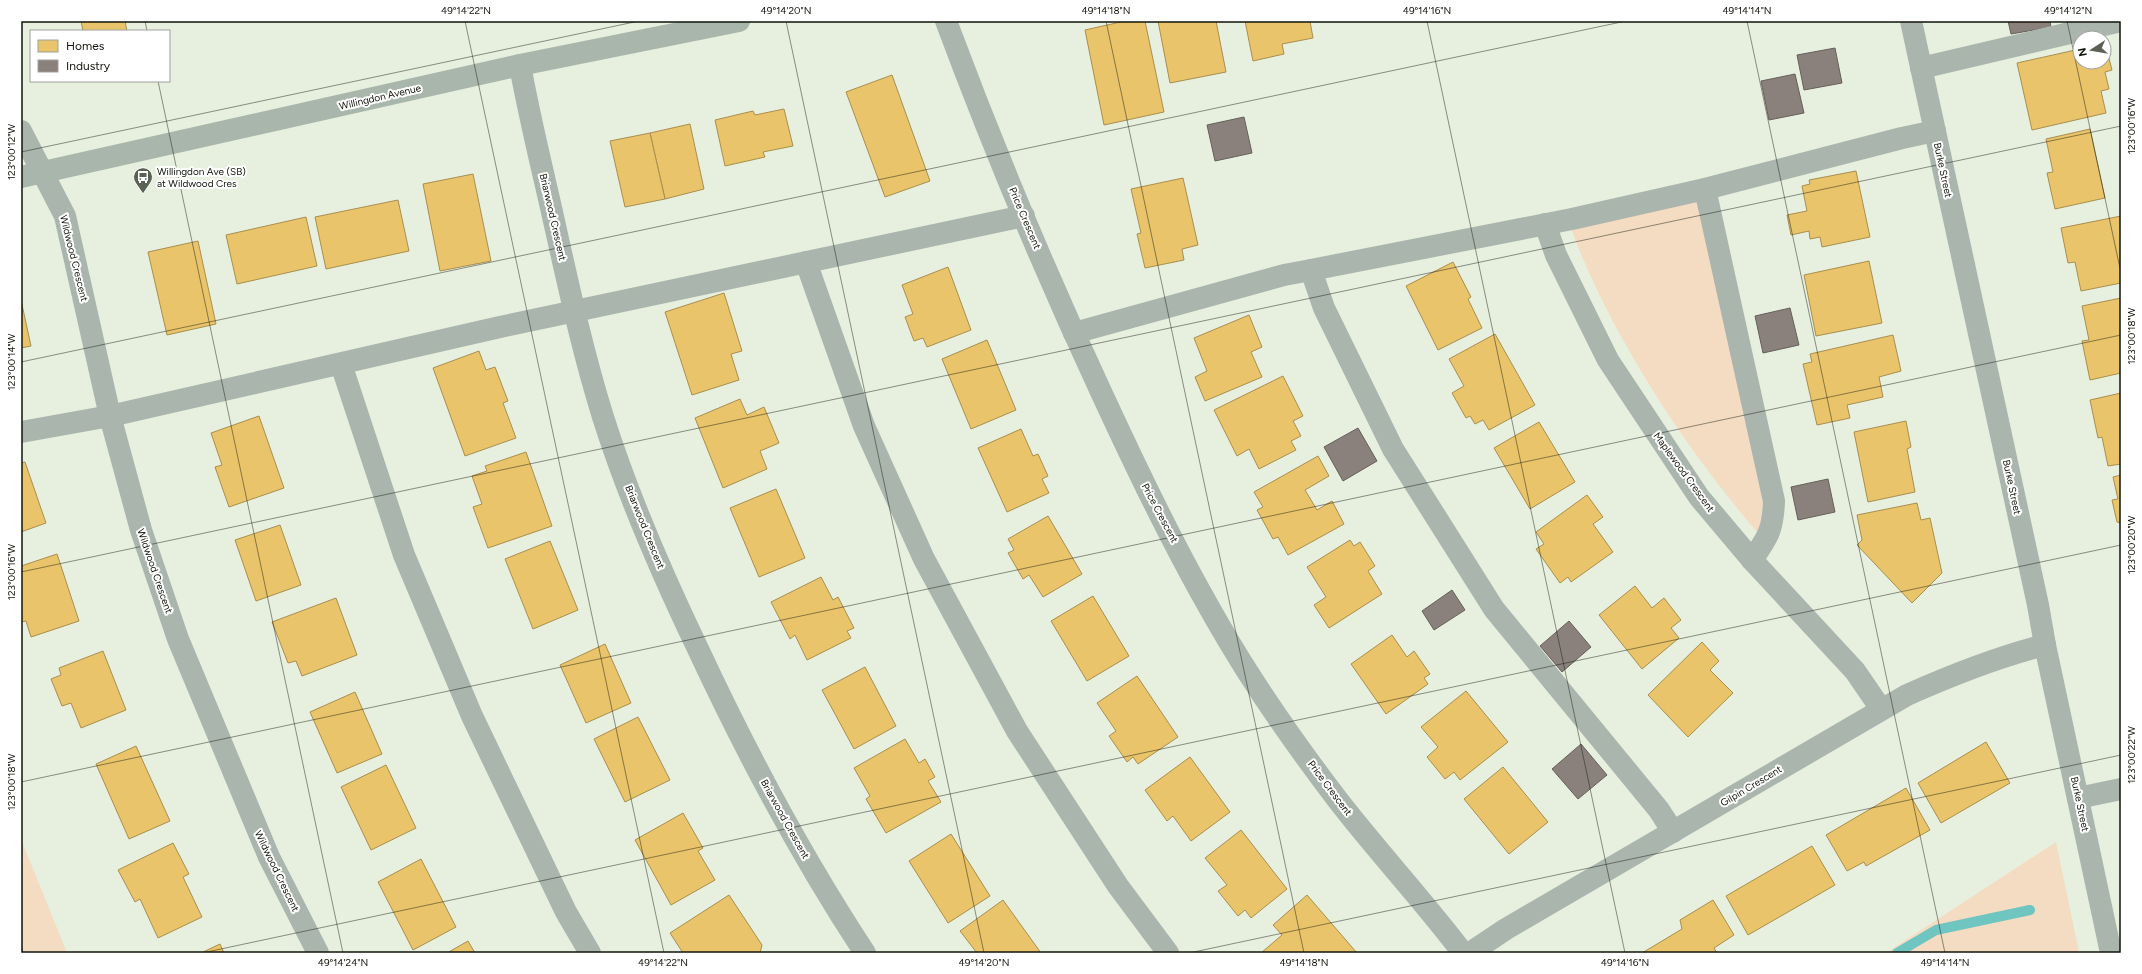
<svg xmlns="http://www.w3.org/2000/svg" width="2142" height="974" font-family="Figtree,sans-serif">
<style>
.green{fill:#f3dcc2}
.homes{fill:#e9c46a;stroke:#a88f4e}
.industry{fill:#8a817c;stroke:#65605a}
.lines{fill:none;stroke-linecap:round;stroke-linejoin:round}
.stream{stroke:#6fc5bf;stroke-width:10}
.minor{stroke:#aab5ad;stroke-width:22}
.major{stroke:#a9b6ab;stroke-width:22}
.ticks{fill:none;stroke:#10140b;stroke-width:1;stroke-opacity:0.45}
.labels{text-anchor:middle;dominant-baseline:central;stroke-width:4;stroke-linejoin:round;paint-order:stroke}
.street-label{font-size:10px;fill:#10140b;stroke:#fff}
.poi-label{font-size:10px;fill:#10140b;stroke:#fff;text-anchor:start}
.neatline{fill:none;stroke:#10140b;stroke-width:1.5}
.ticks-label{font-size:10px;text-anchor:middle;fill:#10140b}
</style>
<rect width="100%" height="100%" fill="#e7efde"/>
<g class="green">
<path d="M1705 189 1774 501 1765 541C1688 454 1606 329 1568 220Z"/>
<polygon points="21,839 67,953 21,953"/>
<polygon points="2056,842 2079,952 1886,953"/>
</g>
<g class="homes">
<polygon points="81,21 125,21 127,31 83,31"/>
<polygon points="1125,21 1145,21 1164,112 1104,125 1085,30"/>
<polygon points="1158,21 1216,21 1226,72 1170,83"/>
<polygon points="1245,21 1310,21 1313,38 1282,44 1284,54 1253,61"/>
<polygon points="2105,43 2112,70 2105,72 2109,89 2101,91 2106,113 2032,130 2017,63 2080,49 2080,62 2104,62"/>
<polygon points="892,75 930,181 885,197 846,92"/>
<polygon points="784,109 793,146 763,152 765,157 725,166 715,120 753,111 755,115"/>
<polygon points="690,124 704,189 665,199 650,133"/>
<polygon points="2090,129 2105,198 2055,209 2047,173 2053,172 2046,139"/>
<polygon points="650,133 665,199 625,207 610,141"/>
<polygon points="1856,171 1870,237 1822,247 1820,237 1810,239 1809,231 1791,235 1787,215 1807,211 1802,186 1810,184 1809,180"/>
<polygon points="473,174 491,261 440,271 423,184"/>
<polygon points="1183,178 1198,245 1182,249 1184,260 1145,268 1137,234 1141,233 1131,189"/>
<polygon points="398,200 409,251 326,269 315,217"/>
<polygon points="2121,216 2121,283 2081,291 2075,262 2068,263 2061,228"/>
<polygon points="306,217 317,266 237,284 226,235"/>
<polygon points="198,241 216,324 167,335 148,252"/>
<polygon points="1869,261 1882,323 1816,336 1804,275"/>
<polygon points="1453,262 1471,297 1468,299 1482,328 1438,350 1406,286"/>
<polygon points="948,267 971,330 927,347 923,338 914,341 905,317 913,314 902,285"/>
<polygon points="724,293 742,351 731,354 739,380 692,395 665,312"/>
<polygon points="2121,298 2121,373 2090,380 2082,341 2089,340 2082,306"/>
<polygon points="21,300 31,346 21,348"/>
<polygon points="1249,315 1262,347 1251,352 1262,377 1205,401 1195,377 1207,371 1194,338"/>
<polygon points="1495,334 1535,405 1489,430 1483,420 1475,424 1470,416 1466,418 1452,393 1464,386 1449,359"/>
<polygon points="1893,335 1901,371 1879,377 1883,397 1847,405 1850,418 1817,425 1803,364 1812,362 1810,354"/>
<polygon points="987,340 1016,410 971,429 942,359"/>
<polygon points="479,351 486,370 495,367 508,401 503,403 516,438 465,456 433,368"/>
<polygon points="1283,376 1303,416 1293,421 1301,436 1291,441 1296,450 1259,469 1249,449 1237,456 1214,410"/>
<polygon points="2121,393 2121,464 2108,466 2102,437 2098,438 2090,400"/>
<polygon points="740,399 747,415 764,407 779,443 760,451 767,469 723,488 695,418"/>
<polygon points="259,416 284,488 229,507 215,467 222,465 211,433"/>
<polygon points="1906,421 1911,447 1907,449 1915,492 1868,502 1854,432"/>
<polygon points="1539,422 1575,482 1530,509 1494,448"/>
<polygon points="1021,429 1033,456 1038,454 1048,476 1042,479 1049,493 1007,512 978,448"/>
<polygon points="526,452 552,526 488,548 473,507 482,504 472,476 487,471 485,466"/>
<polygon points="1318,456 1329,476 1305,490 1317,510 1332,501 1344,524 1288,555 1278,537 1273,539 1257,510 1263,507 1254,492"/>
<polygon points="25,462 46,523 21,532 21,463"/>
<polygon points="2121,475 2121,523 2117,522 2112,500 2118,499 2113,477"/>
<polygon points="776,489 805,558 759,577 730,508"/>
<polygon points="1587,495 1603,517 1593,524 1613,552 1571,582 1568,577 1560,583 1536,549 1544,544 1536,532"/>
<polygon points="1917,503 1921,520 1930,518 1942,573 1912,603 1857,545 1862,540 1857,515"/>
<polygon points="1048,516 1082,574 1043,597 1029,575 1023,579 1008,553 1014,550 1008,539"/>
<polygon points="280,525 301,585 256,601 235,540"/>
<polygon points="1350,540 1354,546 1360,542 1375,566 1368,571 1382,594 1329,628 1314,605 1326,597 1307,567"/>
<polygon points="550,541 578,610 533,629 505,559"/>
<polygon points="57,554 79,621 31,637 26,621 21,622 21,566"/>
<polygon points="821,577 833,600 838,597 854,628 847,631 851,638 807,660 795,635 790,639 771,602"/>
<polygon points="1635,586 1652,608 1664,598 1681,620 1671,628 1679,638 1642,669 1599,615"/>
<polygon points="1093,596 1129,656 1087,681 1051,621"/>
<polygon points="336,598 357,655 302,676 296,661 288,663 272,622"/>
<polygon points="1392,635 1407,657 1414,651 1430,674 1424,678 1428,684 1386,714 1351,664"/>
<polygon points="1702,642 1719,661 1710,670 1733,693 1688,737 1648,695"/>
<polygon points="605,644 631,703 586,723 560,665"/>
<polygon points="103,651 126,710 81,728 71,703 62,706 51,679 61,675 59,668"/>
<polygon points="865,667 896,726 854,749 822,690"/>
<polygon points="1137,676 1178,737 1138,764 1133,757 1127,762 1109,736 1116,731 1097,703"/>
<polygon points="1466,691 1508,742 1460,780 1454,772 1445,779 1427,757 1438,747 1421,727"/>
<polygon points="355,692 382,754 337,773 310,712"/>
<polygon points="638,717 670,780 625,802 594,739"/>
<polygon points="905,739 919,763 925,759 935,777 928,781 941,802 886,833 866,799 870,796 854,768"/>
<polygon points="1986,742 2010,783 1941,823 1918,783"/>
<polygon points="136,746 170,821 129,839 96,764"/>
<polygon points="1190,757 1230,812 1191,841 1173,816 1167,821 1145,790"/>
<polygon points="386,765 416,828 371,850 341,787"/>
<polygon points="1503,767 1548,822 1509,854 1464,799"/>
<polygon points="1906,788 1930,830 1866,866 1864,862 1847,871 1826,835"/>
<polygon points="683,813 703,848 698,851 715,880 671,905 635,840"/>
<polygon points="1241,830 1287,889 1251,918 1245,910 1238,916 1218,891 1227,885 1205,858"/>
<polygon points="951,834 990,896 948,923 909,861"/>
<polygon points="173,843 189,874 183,877 202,917 158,938 140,899 135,902 118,870"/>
<polygon points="1812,846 1835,885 1748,935 1726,896"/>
<polygon points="421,859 456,927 413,950 378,882"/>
<polygon points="729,895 762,945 760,953 683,953 670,933"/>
<polygon points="1307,895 1357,953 1261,953 1282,935 1273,925"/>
<polygon points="1003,900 1041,953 977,953 960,931"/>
<polygon points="1713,900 1734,935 1714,948 1717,953 1642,953 1682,929 1680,920"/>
<polygon points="468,941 475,953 447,953"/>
<polygon points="220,944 224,953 201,953"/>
</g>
<g class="industry">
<polygon points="2008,21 2050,21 2051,27 2011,34"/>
<polygon points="1835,48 1842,83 1804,90 1797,55"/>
<polygon points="1795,74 1804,113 1769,120 1761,81"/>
<polygon points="1244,117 1252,153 1215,161 1207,125"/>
<polygon points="1790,308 1799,345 1763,353 1755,316"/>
<polygon points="1358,428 1377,461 1343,481 1324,447"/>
<polygon points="1828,479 1835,512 1798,520 1791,487"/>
<polygon points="1452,590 1465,610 1434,630 1422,611"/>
<polygon points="1569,621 1591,647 1562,672 1540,646"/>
<polygon points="1581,744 1607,775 1578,799 1552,769"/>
</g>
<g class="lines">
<polyline class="stream" points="1897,953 1936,930 2030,910"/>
<g class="minor">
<path d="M946 21C993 147 1045 272 1102 394 1145 487 1192 584 1247 671 1275 715 1305 757 1337 799 1377 851 1423 900 1463 953"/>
<polyline points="1911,21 2038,605 2045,645 2111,953"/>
<path d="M520 65C530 121 544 175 556 230 570 293 584 356 603 417 628 496 662 574 698 649 747 754 801 856 865 953"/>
<polyline points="1921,68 2121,21"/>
<polyline points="21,131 65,216 110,416 141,530 178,639 269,857 318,953"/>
<path d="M1705 189 1774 501C1773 530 1768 537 1752 560"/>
<polyline points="1545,224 1556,255 1608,360 1699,497 1752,560 1855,671 1881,709"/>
<polyline points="806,262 864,426 924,559 1017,731 1118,886 1168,953"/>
<polyline points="1311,270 1572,219 1705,189 1902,138 1935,131"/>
<polyline points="1074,333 1284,275 1311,270 1324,308 1393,449 1494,609 1659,810 1673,832"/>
<polyline points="341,364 404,555 472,716 566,912 590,953"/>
<polyline points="21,432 110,416 500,327 1024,216"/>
<polyline points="2078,798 2121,789"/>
<path d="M1470 953 1506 929 1907 695C1952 675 1997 657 2045 645"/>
</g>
<polyline class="major" points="21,177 520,65 739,21"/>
</g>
<path class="ticks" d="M145 21 147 31M465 21 664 953M786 21 984 953M1106 21 1304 953M1427 21 1625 953M1747 21 1945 953M2067 21 2121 273M158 81 343 953M21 152 639 21M21 362 1626 21M21 572 2121 126M21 782 2121 335M21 945 23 953M202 953 2121 545M1189 953 2121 755"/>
<defs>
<g id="bus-pin" transform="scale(1)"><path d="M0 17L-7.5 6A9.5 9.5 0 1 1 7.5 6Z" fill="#5b6155" stroke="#fff"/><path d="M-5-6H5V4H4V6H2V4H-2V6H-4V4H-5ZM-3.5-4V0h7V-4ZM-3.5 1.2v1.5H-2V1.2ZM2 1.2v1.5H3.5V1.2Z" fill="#fff"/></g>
</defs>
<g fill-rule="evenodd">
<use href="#bus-pin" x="143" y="177"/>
</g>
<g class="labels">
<g class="street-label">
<text transform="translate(380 97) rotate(-13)">Willingdon Avenue</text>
<text transform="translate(1943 170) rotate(78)">Burke Street</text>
<text transform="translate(553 217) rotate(77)">Briarwood Crescent</text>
<text transform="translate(1025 218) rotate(67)">Price Crescent</text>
<text transform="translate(74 258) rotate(76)">Wildwood Crescent</text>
<text transform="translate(1684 472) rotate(54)">Maplewood Crescent</text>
<text transform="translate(2012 487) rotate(78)">Burke Street</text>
<text transform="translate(1160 513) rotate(62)">Price Crescent</text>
<text transform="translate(645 527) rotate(68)">Briarwood Crescent</text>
<text transform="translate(155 571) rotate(71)">Wildwood Crescent</text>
<text transform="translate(1751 786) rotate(-31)">Gilpin Crescent</text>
<text transform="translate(1330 788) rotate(53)">Price Crescent</text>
<text transform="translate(2080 804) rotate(78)">Burke Street</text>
<text transform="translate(785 819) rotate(61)">Briarwood Crescent</text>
<text transform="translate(277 871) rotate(64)">Wildwood Crescent</text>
</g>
<g class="poi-label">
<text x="157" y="171">Willingdon Ave (SB)<tspan x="157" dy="12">at Wildwood Cres</tspan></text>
</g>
</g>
<rect width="2142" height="974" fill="none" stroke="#ffffff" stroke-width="44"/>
<rect x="30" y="30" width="140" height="52" fill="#ffffff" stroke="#9fa19d"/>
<rect x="38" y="40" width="20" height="12" fill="#e9c46a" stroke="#9fa19d"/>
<text x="66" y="50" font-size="12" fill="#10140b">Homes</text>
<rect x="38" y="60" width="20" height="12" fill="#8a817c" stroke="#9fa19d"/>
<text x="66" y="70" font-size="12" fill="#10140b">Industry</text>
<g transform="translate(2092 50) rotate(258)"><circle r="19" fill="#ffffff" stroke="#9fa19d"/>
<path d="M0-3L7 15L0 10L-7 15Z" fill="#5b6155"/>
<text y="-6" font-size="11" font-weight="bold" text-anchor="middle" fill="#10140b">N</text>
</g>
<rect x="22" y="22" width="2098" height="930" class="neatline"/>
<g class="ticks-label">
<text x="466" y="14">49°14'22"N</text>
<text x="786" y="14">49°14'20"N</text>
<text x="1106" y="14">49°14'18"N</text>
<text x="1427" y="14">49°14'16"N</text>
<text x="1747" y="14">49°14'14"N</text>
<text x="2068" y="14">49°14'12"N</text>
<text transform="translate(2131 126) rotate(-90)" y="4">123°00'16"W</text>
<text transform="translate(11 152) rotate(-90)" y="4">123°00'12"W</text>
<text transform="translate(2131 336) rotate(-90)" y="4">123°00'18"W</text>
<text transform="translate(11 362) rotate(-90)" y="4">123°00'14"W</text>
<text transform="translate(2131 545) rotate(-90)" y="4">123°00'20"W</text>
<text transform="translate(11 572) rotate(-90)" y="4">123°00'16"W</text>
<text transform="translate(2131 755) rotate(-90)" y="4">123°00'22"W</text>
<text transform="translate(11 782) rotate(-90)" y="4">123°00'18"W</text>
<text x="343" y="966">49°14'24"N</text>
<text x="663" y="966">49°14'22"N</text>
<text x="984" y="966">49°14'20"N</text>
<text x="1304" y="966">49°14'18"N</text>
<text x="1625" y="966">49°14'16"N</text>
<text x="1945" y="966">49°14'14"N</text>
</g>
</svg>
